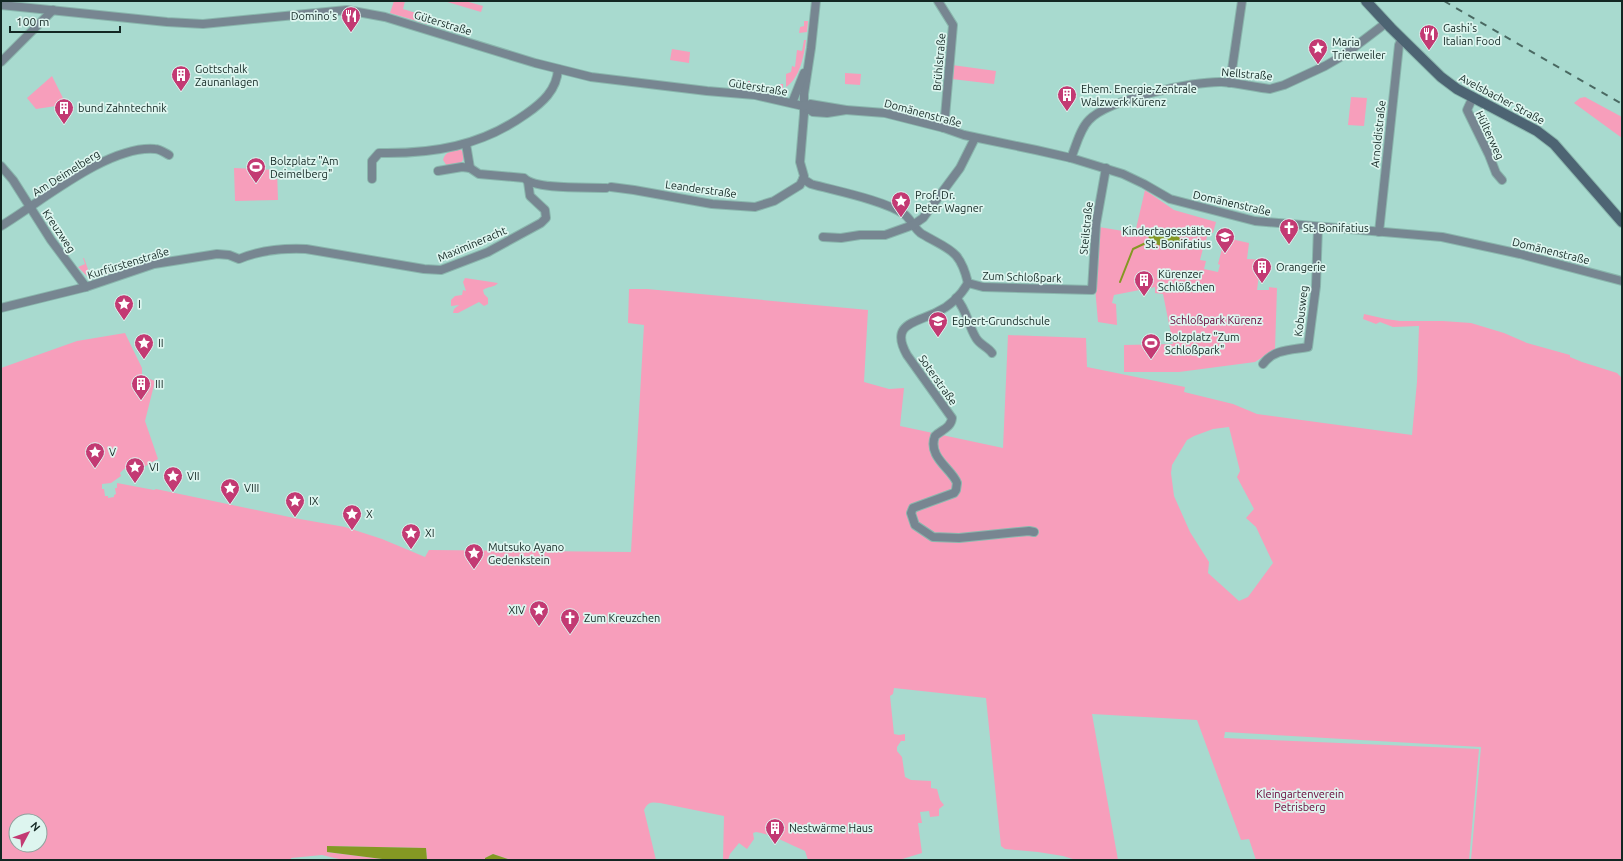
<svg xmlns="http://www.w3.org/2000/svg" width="1623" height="861" font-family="Ubuntu,sans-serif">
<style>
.green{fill:#f79ebb;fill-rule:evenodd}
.water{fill:#849823}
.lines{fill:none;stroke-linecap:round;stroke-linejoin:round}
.stream{stroke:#849823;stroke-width:2}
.minor-casing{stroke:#8ab6ad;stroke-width:10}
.secondary-casing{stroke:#8ab6ad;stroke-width:12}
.minor{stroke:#778691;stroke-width:8}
.secondary{stroke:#4d6473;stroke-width:10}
.rail{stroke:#4a6962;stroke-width:2;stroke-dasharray:7 7;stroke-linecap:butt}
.labels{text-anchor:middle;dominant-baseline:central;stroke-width:3.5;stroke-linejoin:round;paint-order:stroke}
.poi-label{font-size:11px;fill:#132723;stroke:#ddf5ef;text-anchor:start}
.street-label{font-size:11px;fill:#132723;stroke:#ddf5ef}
.park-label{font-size:11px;fill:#670135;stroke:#ddf5ef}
</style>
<rect width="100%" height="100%" fill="#a8dacf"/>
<g class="green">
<polygon points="394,1 405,1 403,9 429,17 427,24 390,13"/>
<polygon points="444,1 465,1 483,6 481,12"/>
<polygon points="804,21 808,21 807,32 799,33 800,27 804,26"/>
<path d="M804 40H806C804 56 800 78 786 87V74L791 72 792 66 795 67 797 50 802 51Z"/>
<polygon points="672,49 690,52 689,63 670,60"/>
<polygon points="952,65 996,71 994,84 952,79"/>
<polygon points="845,73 861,74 860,85 845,84"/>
<polygon points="52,76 65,102 56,106 36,109 27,98"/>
<polygon points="748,81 750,81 750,86 777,89 778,84 783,84 783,88 779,91 747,87"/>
<polygon points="1351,97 1367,98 1364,126 1348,125"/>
<polygon points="1585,97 1622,117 1622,138 1574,103 1580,98"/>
<path d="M460 149 464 153 463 160 458 166H447L443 160C445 151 453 151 460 149Z"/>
<polygon points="234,168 277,170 278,200 235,201"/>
<polygon points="1145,190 1174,210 1216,222 1213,233 1208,232 1206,241 1205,241 1200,260 1206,261 1204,269 1218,272 1220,265 1218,264 1224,241 1220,239 1222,237 1249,243 1247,259 1268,260 1267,275 1259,275 1257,290 1269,290 1269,287 1277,288 1275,349 1255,362 1179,372 1124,372 1124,345 1173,344 1163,294 1155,293 1155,287 1114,295 1112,303 1116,304 1117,325 1098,322 1095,287 1099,227 1135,233"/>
<polygon points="83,258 84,258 90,275 109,269 110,273 96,278 88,277 78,267 85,264"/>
<path d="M465 278 498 283C494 288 488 286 483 290L484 294 488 298V304L484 306 479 302 458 313H453L454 309 459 305 451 306V300L455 296 462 295 463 290 466 291 463 282Z"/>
<path d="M629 289H647L868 310 864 382 889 389 904 388 900 426 1003 448 1008 335 1086 338 1087 367 1185 387 1184 392 1233 404 1257 414 1412 435 1417 382 1419 326 1393 327 1380 322 1376 324 1363 319 1364 314 1386 319 1400 321H1443L1471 323 1504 333 1527 343 1570 355V357L1582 362 1617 373 1622 378V860H1471L1481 747 1225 732 1224 738 1479 749 1469 860H1256L1249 839 1241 840 1197 720 1092 714 1118 860H1076L1063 856 1038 852 1005 849 1001 846 986 698 894 688 893 694 890 696 894 734 899 735 905 734V741H901L897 747V751L902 757 905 777 911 780 931 781V788L937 789 940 800 944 805 939 809V816L930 817 929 811 920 812 922 823H918L922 853 899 860H808L805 851C789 844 774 835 756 832L753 833 754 839 747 849 739 843 730 854 728 860H723L724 816 660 803C651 802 648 802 644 810L656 860H511L493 854 485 858V860H427L426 848 327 846V852L390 860H343L322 855 291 858V860H1V368L77 341 125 333 142 368V376L155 381 145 421 158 459 142 468 131 465 124 469 120 473 121 476 111 483 102 484V489H104L105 496H108V498L114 497V495L116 494 115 488H117V483L154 490 156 489 294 518 345 527 382 539 425 557 429 550 631 552 644 325 628 323ZM1229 427 1240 471 1237 477 1254 509 1246 518 1256 527 1273 563 1248 597 1239 601 1208 573 1209 562 1190 532 1174 496 1171 473 1172 465 1187 440 1194 436 1213 429ZM16 821H40V845H16Z"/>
</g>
<g class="water">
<path d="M1165 232C1172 233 1180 234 1182 243 1173 252 1159 246 1150 241L1148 236Z"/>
<polygon points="327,846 426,848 427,860 390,860 327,852"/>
<polygon points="493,854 511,860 485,860 485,858"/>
</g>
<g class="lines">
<polyline class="stream" points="1120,282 1133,249 1150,241"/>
<g class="minor-casing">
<g id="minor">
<path d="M816 1 811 48 804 94V114L800 162 804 176 803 179 811 184C836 191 883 200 904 214 911 219 915 230 922 234 949 250 960 249 968 283L983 287 1092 290 1096 224 1106 168"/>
<polyline points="938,1 953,25 944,128"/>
<polyline points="1,5 167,22 203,24 347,10 385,17 535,63 591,77 707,91 755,95 803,106 813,112 827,113 846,110"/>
<polyline points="1,62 53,10"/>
<polyline points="1230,83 1242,1"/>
<polyline points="1473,97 1467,110 1489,155 1496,173 1502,180"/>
<polyline points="792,103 804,73"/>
<polyline points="803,106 810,104 846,110 885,113 944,128 964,135 1036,150 1071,158 1123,174 1144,184 1170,199 1255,221 1442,237 1520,254 1622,281"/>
<path d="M1071 158C1076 146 1080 129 1089 120 1109 99 1193 81 1222 82 1238 83 1254 87 1270 89L1284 85 1325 66 1344 55 1386 23"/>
<polyline points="1,166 13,180 51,240 86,287"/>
<path d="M470 168 479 174 524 178C536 190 588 187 606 188"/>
<polyline points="438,171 462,167 470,168 466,144"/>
<path d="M372 179V161L379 153C433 154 481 146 526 114 542 103 557 90 558 69"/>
<polyline points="611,187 634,190 712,204 755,207 774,201 800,185 803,179"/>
<path d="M1 226C41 202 108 145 155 149 160 149 165 153 169 155"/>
<polyline points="1379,232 1399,45 1402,39"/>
<polyline points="823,237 841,238 860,235 885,235 913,225 923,218 960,168 975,138"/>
<path d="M968 283C961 295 950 306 937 312 916 323 889 323 907 355L952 418C951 428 941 430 935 436 927 457 952 469 957 483L956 490 954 493 913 508 911 513 915 525 933 537 959 538 1029 531 1034 532"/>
<path d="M956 298C967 310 968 325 976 338 980 345 988 347 992 353"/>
<path d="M1 308 86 287 154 264 217 254 229 255 239 259C260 250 282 248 306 249L424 269 441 270 488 252 541 223 546 218 545 210 530 196 528 182"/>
<path d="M1263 364C1274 349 1291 350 1308 347L1316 286 1318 227"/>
</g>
</g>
<g class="secondary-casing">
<polyline id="secondary" points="1366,1 1391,28 1441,77 1457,89 1537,131 1554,144 1622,222"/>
</g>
<use href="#minor" class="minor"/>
<use href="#secondary" class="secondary"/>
<polyline class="rail" points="1444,1 1622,104"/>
</g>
<defs>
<g id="restaurant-pin" transform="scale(1)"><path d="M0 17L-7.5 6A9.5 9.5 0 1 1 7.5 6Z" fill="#c33a73" stroke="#ddf5ef"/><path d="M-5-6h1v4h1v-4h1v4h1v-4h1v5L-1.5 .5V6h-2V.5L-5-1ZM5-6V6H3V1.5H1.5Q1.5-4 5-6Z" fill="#fff"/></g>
<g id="sight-pin" transform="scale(1)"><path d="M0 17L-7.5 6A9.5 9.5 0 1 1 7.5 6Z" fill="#c33a73" stroke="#ddf5ef"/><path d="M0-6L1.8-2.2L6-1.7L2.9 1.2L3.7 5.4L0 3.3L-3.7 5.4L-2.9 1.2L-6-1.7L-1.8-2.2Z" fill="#fff"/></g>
<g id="building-pin" transform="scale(1)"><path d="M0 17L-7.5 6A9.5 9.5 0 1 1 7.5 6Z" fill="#c33a73" stroke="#ddf5ef"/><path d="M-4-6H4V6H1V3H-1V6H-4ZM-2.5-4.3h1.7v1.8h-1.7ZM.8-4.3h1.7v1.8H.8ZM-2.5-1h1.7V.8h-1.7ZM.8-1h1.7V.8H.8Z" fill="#fff"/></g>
<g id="stadium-pin" transform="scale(1)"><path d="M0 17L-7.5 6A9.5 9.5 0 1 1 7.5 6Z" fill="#c33a73" stroke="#ddf5ef"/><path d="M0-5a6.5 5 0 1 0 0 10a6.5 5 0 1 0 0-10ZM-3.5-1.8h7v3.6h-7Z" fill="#fff"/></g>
<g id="church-pin" transform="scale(1)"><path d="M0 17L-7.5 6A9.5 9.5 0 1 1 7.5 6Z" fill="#c33a73" stroke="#ddf5ef"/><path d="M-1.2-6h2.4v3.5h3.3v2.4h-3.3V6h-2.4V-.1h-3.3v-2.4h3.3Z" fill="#fff"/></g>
<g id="school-pin" transform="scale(1)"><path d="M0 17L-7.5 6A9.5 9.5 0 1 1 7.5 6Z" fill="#c33a73" stroke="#ddf5ef"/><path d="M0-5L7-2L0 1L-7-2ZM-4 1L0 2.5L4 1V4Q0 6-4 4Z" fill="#fff"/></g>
</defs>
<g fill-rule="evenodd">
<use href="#restaurant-pin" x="351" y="16"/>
<use href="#restaurant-pin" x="1429" y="34"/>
<use href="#sight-pin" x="1318" y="48"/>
<use href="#building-pin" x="181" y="75"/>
<use href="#building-pin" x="1067" y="95"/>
<use href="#building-pin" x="64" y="108"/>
<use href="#stadium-pin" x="256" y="167"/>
<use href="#sight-pin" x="901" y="201"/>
<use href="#church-pin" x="1289" y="228"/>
<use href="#school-pin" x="1225" y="237"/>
<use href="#building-pin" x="1262" y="267"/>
<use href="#building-pin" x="1144" y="280"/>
<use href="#sight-pin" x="124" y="304"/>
<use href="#school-pin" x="938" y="321"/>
<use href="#sight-pin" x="144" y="343"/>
<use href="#stadium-pin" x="1151" y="343"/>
<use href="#building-pin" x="141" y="384"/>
<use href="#sight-pin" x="95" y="452"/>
<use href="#sight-pin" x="135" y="467"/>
<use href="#sight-pin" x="173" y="476"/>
<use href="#sight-pin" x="230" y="488"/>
<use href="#sight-pin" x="295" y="501"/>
<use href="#sight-pin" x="352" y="514"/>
<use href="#sight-pin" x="411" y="533"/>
<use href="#sight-pin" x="474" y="553"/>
<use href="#sight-pin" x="539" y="610"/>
<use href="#church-pin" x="570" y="618"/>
<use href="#building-pin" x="775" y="828"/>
</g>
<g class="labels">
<g class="poi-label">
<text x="337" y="16" text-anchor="end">Domino's</text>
<text x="1443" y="28">Gashi's<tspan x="1443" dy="13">Italian Food</tspan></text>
<text x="1332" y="42">Maria<tspan x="1332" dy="13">Trierweiler</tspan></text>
<text x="195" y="69">Gottschalk<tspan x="195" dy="13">Zaunanlagen</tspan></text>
<text x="1081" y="89">Ehem. Energie-Zentrale<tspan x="1081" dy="13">Walzwerk Kürenz</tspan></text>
<text x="78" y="108">bund Zahntechnik</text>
<text x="270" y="161">Bolzplatz "Am<tspan x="270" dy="13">Deimelberg"</tspan></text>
<text x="915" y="195">Prof. Dr.<tspan x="915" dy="13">Peter Wagner</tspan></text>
<text x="1303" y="228">St. Bonifatius</text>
<text x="1211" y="231" text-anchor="end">Kindertagesstätte<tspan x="1211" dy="13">St. Bonifatius</tspan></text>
<text x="1276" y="267">Orangerie</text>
<text x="1158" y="274">Kürenzer<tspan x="1158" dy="13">Schlößchen</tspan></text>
<text x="138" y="304">I</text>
<text x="952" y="321">Egbert-Grundschule</text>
<text x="1165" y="337">Bolzplatz "Zum<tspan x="1165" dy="13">Schloßpark"</tspan></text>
<text x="158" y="343">II</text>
<text x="155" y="384">III</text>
<text x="109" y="452">V</text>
<text x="149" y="467">VI</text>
<text x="187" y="476">VII</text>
<text x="244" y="488">VIII</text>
<text x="309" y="501">IX</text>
<text x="366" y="514">X</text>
<text x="425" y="533">XI</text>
<text x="488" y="547">Mutsuko Ayano<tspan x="488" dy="13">Gedenkstein</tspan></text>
<text x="525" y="610" text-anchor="end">XIV</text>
<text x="584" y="618">Zum Kreuzchen</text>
<text x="789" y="828">Nestwärme Haus</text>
</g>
<g class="street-label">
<text transform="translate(443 23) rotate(17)">Güterstraße</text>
<text transform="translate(939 62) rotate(-85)">Brühlstraße</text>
<text transform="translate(1247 74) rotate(5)">Nellstraße</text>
<text transform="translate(758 87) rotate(9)">Güterstraße</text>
<text transform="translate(1502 99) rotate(28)">Avelsbacher Straße</text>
<text transform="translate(923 113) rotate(15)">Domänenstraße</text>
<text transform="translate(1378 134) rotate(-84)">Arnoldistraße</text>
<text transform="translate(1490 135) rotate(65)">Hülterweg</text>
<text transform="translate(66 173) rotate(-32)">Am Deimelberg</text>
<text transform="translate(701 189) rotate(8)">Leanderstraße</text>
<text transform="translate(1232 203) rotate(13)">Domänenstraße</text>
<text transform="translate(1086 228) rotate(-84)">Steilstraße</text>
<text transform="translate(59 231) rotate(56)">Kreuzweg</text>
<text transform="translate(472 244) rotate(-23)">Maximineracht</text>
<text transform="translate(1551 251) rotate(14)">Domänenstraße</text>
<text transform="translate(128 263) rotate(-17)">Kurfürstenstraße</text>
<text transform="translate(1022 277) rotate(2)">Zum Schloßpark</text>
<text transform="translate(1301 311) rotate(-83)">Kobusweg</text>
<text transform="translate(938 380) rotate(55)">Soterstraße</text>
</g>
<g class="park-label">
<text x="1216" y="320">Schloßpark Kürenz</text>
<text x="1300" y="794">Kleingartenverein<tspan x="1300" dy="13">Petrisberg</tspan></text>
</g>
</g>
<rect width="1623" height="861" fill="none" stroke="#132723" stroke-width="4"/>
<g transform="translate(28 833) rotate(49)"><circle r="19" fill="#ddf5ef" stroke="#8ca39d"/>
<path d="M0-3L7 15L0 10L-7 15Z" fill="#c33a73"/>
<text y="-6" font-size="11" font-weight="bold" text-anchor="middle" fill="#132723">N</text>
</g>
<path d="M10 26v6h110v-6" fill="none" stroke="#132723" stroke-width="2"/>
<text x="16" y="26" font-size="12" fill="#132723" stroke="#ddf5ef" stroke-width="3" paint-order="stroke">100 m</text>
</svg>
